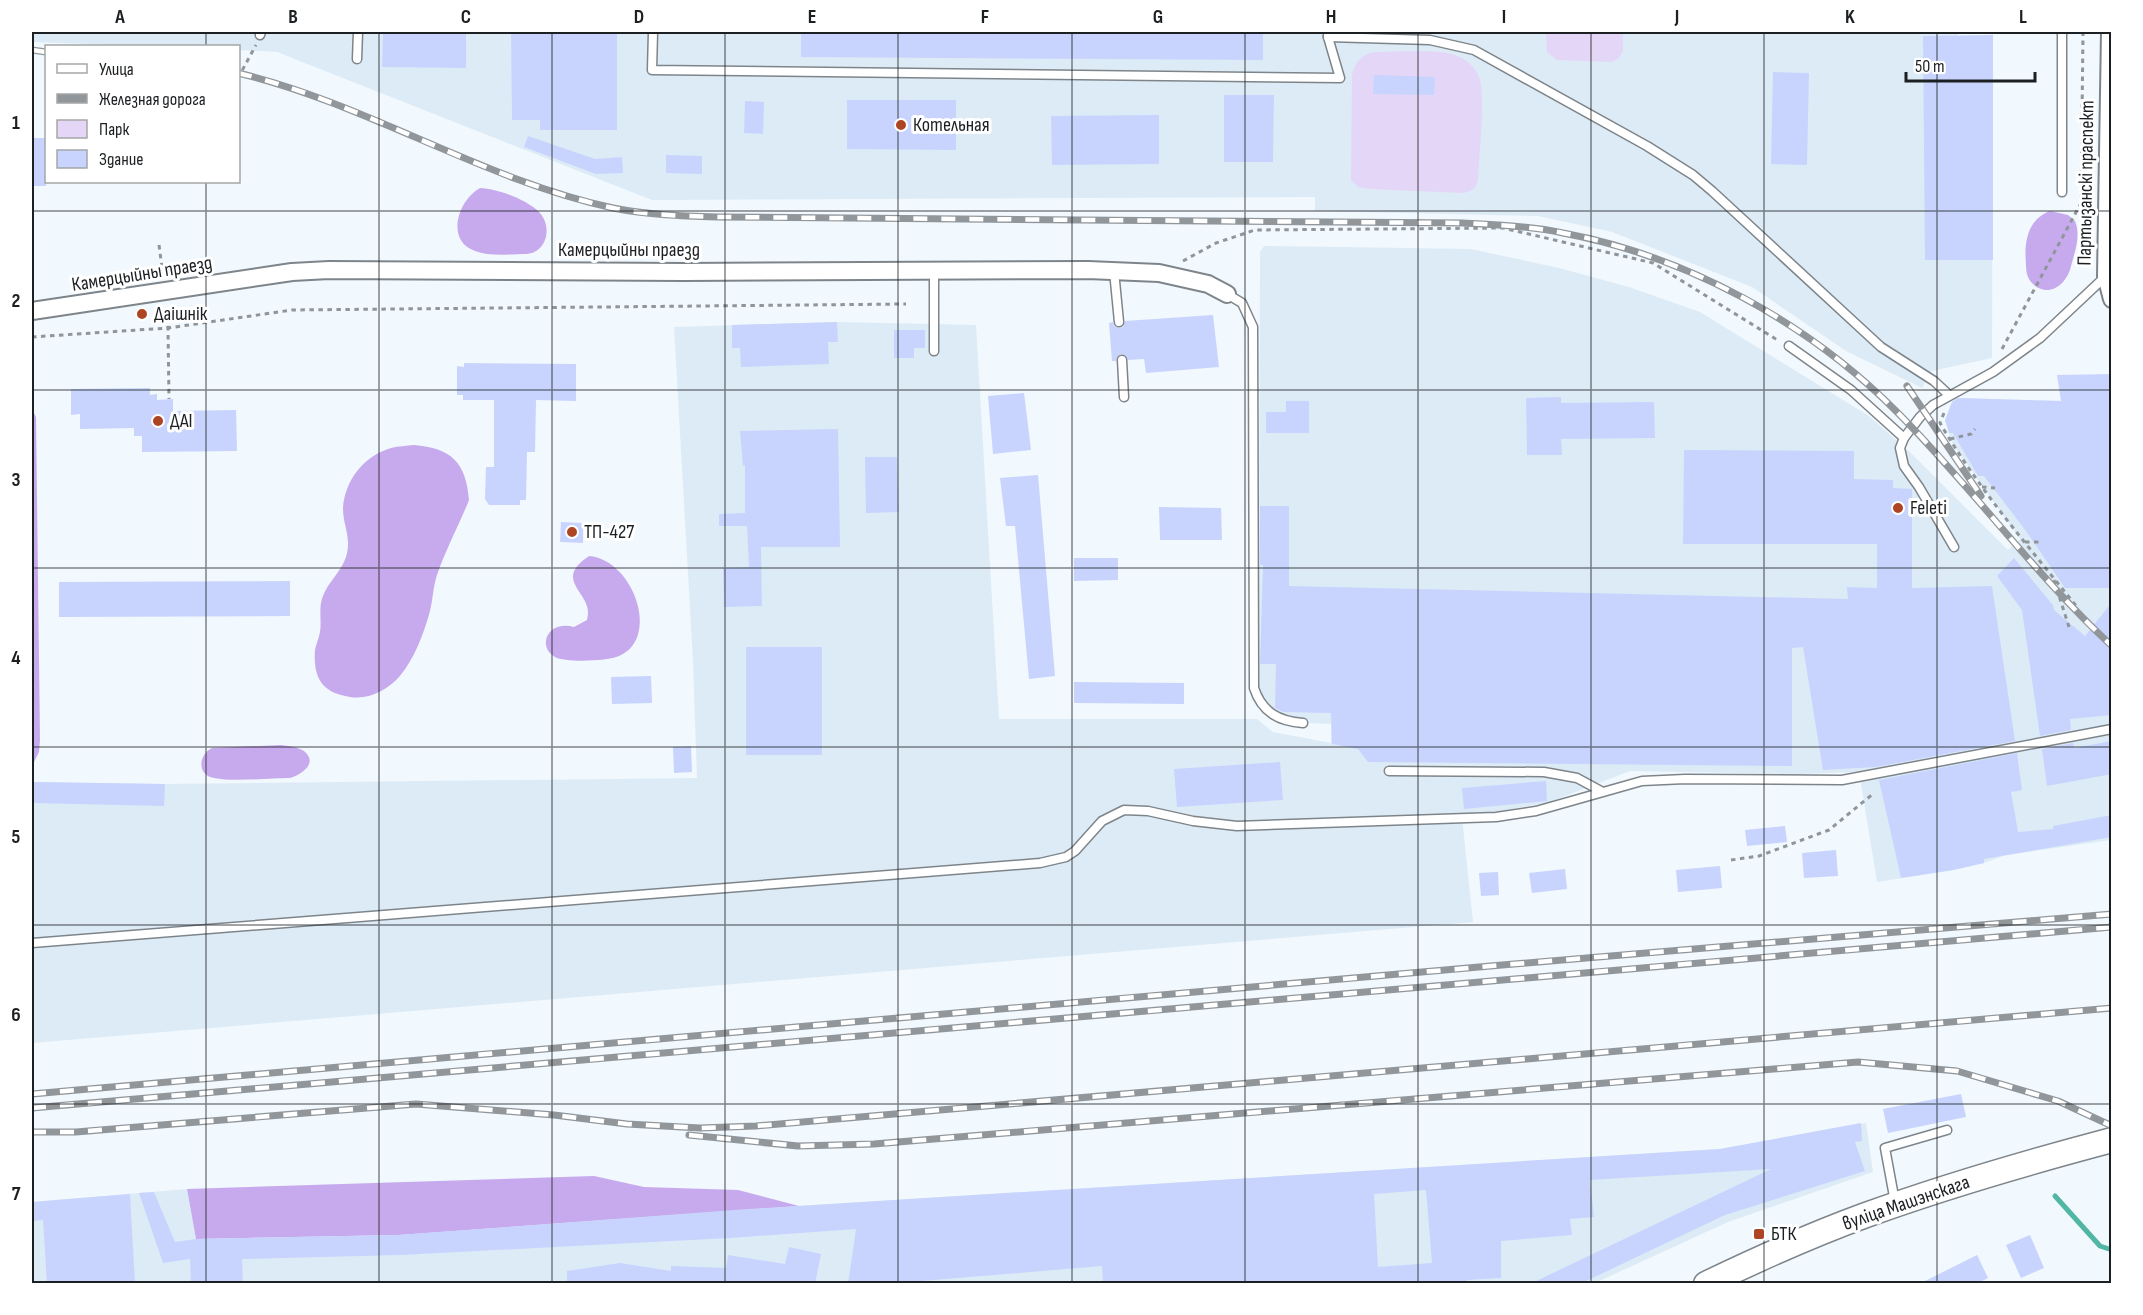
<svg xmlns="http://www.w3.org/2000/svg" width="2143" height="1315" font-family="'Sofia Sans Condensed',sans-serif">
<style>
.built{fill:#ddebf6}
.green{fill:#e4d6f7}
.forest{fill:#c7aaed}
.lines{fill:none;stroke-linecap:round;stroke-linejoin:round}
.stream{stroke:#51b6a3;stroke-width:5}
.building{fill:#c8d4fd;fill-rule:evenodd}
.service-casing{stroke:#7e858a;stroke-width:11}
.minor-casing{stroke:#7e858a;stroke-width:20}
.secondary-casing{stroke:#7e858a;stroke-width:27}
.path{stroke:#909599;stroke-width:3;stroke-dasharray:4.5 4.5;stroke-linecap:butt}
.service{stroke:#fff;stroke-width:8}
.minor{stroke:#fff;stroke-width:16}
.secondary{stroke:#fff;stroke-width:24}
.rail-casing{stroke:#91969a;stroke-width:7}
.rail{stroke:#fff;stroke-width:4.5;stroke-dasharray:14;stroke-linecap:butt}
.grid{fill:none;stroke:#1d2022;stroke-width:1.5;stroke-opacity:0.55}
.poi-dot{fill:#ad4524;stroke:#fff;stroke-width:2}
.labels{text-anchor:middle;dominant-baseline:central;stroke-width:6;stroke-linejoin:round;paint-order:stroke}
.poi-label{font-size:20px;fill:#1d2022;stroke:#fff;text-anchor:start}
.street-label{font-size:20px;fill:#1d2022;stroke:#fff}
.neatline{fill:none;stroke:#1d2022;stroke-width:2}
.grid-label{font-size:20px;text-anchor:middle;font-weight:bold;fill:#1d2022}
</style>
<rect width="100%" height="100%" fill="#f1f8fe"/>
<g class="built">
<polygon points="32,32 1958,32 1958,36 1993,35 1992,358 1932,371 1922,388 1846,351 1752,287 1612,232 1538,216 1315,211 1315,197 652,200 277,52 239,50 238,46 147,46 32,42"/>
<polygon points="1264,246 1471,249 1559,268 1629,287 1700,312 1869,416 1913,455 2008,550 2020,539 1952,443 1945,420 1954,398 2061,401 2111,400 2111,840 2006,855 1984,863 1954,870 1877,882 1859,772 1798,774 1630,771 1547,803 1462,817 1473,922 32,1043 32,782 165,784 697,778 693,662 674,327 837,322 976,325 999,719 1257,719 1273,732 1331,743 1331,724 1290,722 1258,700 1253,574 1259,574 1260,252"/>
<polygon points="1866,1123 1873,1172 1728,1222 1595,1283 32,1284 32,1202 187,1189 196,1239 399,1235 748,1209 1720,1149"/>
</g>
<g class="green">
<polygon points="1546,32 1623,32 1623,51 1618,59 1611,62 1557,60 1547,52"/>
<path d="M1374 52C1397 52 1429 49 1452 54 1464 58 1474 65 1479 77 1486 94 1479 157 1478 178 1477 188 1473 191 1463 193L1370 189 1358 187 1351 180 1352 75C1355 63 1360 55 1374 52Z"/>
</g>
<g class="forest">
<path d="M480 188C498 189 526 199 539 212 553 226 547 253 526 254 511 254 490 257 475 251 445 241 458 200 480 188Z"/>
<path d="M2050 211 2068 215 2075 221C2081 236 2075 251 2071 266 2067 285 2047 300 2031 282 2027 277 2026 271 2026 265 2024 242 2027 220 2050 211Z"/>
<polygon points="32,409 36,417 40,740 39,752 32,766"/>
<path d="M414 445C451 448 466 462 469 500 459 525 446 549 437 575 433 587 433 599 430 611 424 633 414 660 399 677 387 690 369 700 350 697 322 693 313 678 315 650 316 644 319 638 320 632 322 620 318 608 323 596 328 582 341 572 346 557 352 537 343 527 343 508 345 480 364 456 391 448 398 446 407 446 414 445Z"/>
<path d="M589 556C634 560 661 639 619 656 608 661 566 663 555 657 537 647 547 620 574 627L587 620C596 593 550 582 589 556Z"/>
<path d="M281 745C288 746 298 747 304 751 319 763 301 775 290 778 270 778 233 782 214 778 197 775 198 755 212 748Z"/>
<polygon points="594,1176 644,1187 738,1190 799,1206 399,1235 196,1239 187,1189"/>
</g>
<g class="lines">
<polyline class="stream" points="2055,1196 2100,1246 2112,1250"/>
</g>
<g class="building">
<polygon points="383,32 466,32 466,68 382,67"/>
<polygon points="511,32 617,32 617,130 540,130 540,120 512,120"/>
<polygon points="801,32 1263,32 1263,60 801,57"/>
<polygon points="1993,35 1993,260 1925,260 1923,36"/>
<polygon points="1773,72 1809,73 1807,165 1771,164"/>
<polygon points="1374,75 1435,77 1434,95 1373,94"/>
<polygon points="1224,95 1274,95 1273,162 1224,162"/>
<polygon points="847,100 956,100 956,150 847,149"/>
<polygon points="745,101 764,102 763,134 744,133"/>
<polygon points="1159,115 1159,164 1052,165 1051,116"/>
<polygon points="528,136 595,159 622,157 623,173 596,174 524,147"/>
<rect x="32" y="138" width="14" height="48"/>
<polygon points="666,155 702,156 702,174 666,173"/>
<polygon points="1213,315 1219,367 1146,373 1144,359 1128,360 1125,355 1121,354 1117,357 1116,361 1112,361 1109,323 1113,322 1114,326 1119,328 1123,327 1125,321"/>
<polygon points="837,322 838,342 828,342 829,364 741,367 740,348 732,348 732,325"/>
<polygon points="894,330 925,330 925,348 914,348 914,358 894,358"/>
<polygon points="464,363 576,364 576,401 536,400 535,452 527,452 526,500 520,500 520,505 489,505 485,499 486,467 494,467 494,400 463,400 463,395 457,395 457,366 464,367"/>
<polygon points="2112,374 2112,588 2065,588 2026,531 1984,476 1978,476 1953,433 1949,433 1945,420 1952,402 1959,398 2061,401 2057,375"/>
<polygon points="150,388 150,395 157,394 157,400 173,399 173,411 236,410 237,451 142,452 142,436 134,436 134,428 80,429 80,414 71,415 71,389"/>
<polygon points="1024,393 1031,450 993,454 988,396"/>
<polygon points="1561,397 1561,403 1654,402 1655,438 1561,439 1562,455 1527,455 1526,398"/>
<polygon points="1286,401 1309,401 1309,433 1266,433 1266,412 1286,412"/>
<polygon points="838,429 840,547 761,547 762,606 724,607 723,568 749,567 747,526 719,526 719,514 745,513 745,465 743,466 740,431"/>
<polygon points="1684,450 1854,451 1854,479 1893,480 1893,488 1912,489 1912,588 1992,586 2015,741 1876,767 1823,770 1803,647 1792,648 1792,766 1368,762 1358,749 1332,744 1331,713 1283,712 1275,708 1276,664 1260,664 1263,565 1260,565 1260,506 1289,506 1289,586 1848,599 1847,587 1877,588 1877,544 1683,544"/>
<polygon points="865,457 897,457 899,512 866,513"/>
<polygon points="1038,475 1055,676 1029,679 1015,526 1006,526 1000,478"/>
<polygon points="1159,507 1221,508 1222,540 1160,540"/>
<polygon points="561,522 583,523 583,543 560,542"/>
<polygon points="1074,558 1118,558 1118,580 1074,581"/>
<polygon points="2014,558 2053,605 2054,610 2085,636 2112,602 2112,715 2070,719 2071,730 2040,736 2022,610 1997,576"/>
<polygon points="290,581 290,616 59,617 59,582"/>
<rect x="746" y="647" width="76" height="108"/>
<polygon points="651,676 652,703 612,704 611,677"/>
<polygon points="1074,682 1184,683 1184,704 1074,703"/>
<polygon points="2112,741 2112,774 2047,786 2042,749 2073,743 2074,748"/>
<polygon points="691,746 692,772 674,773 673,747"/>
<polygon points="2017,753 2022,790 2011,792 2018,832 2053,829 2053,826 2112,815 2112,837 1984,859 1984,863 1953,870 1901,878 1879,780"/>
<polygon points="1280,762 1283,800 1177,807 1174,769"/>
<polygon points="1546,781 1547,801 1464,809 1462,788"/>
<polygon points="32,782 165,784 164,806 32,803"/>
<polygon points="1785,826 1787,842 1747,846 1745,830"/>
<polygon points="1836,850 1838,876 1804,878 1802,853"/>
<polygon points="1720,866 1722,888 1678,892 1676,870"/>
<polygon points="1565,869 1567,889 1532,893 1529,873"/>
<polygon points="1498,872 1499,895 1481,896 1479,873"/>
<polygon points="1961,1094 1966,1117 1888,1133 1883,1109"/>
<path d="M1861 1123 1862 1141 1855 1142 1865 1171 1725 1215 1580 1284H1530L1771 1169 1590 1180 1594 1217 1570 1219 1572 1235 1501 1241V1278L1467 1280V1284H1103L1102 1266 886 1284H848L856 1229 730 1238 401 1255 242 1259 243 1284H191L190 1259 163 1263 139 1193 154 1192 175 1242 196 1239 399 1235 748 1209 1720 1149ZM1426 1190 1432 1263 1378 1267 1374 1194Z"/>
<polygon points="130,1194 135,1284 47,1284 43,1220 32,1221 32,1202"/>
<polygon points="2030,1235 2044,1268 2021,1278 2006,1245"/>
<polygon points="789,1247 821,1254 815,1284 567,1284 567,1271 620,1263 671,1271 671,1266 726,1268 728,1255 785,1264"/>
<polygon points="1977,1255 1988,1278 1976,1284 1919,1284"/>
</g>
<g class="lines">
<g class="service-casing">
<g id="service">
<polyline points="653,32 652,70 1340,78 1328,37"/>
<polyline points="1328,32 1328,37 1430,40 1474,50 1647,146 1693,175 1712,191 1881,347 1934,381 1949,395"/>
<polyline points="260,35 261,32"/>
<polyline points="357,59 358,32"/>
<polyline points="2062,192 2062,32"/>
<polyline points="1114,271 1119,322"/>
<path d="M1227 294 1242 303 1253 327 1254 688C1262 712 1278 721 1303 723"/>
<polyline points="1789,346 1851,390 1904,438"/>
<polyline points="934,351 934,270"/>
<polyline points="1122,360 1124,397"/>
<polyline points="1954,547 1919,487 1904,466 1900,448 1904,438 1920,417 1933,405 1993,372 2040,338 2106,276"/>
<polyline points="1389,771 1544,772 1577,778 1601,791"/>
<polyline points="32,943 1040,863 1066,857 1075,851 1102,821 1124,810 1148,811 1193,821 1237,826 1496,817 1536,811 1642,781 1685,779 1842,780 2112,729"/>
<polyline points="1895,1202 1885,1148 1947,1130"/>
</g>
</g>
<g class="minor-casing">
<g id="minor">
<polyline points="2110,32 2106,276 2112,299"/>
<polyline points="32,311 292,272 329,270 684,272 1088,270 1159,273 1208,284 1227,294"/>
</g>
</g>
<g class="secondary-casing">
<path id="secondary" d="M1706 1284C1758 1259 1811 1235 1866 1215 1946 1186 2029 1162 2112 1140"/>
</g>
<g class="path">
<polyline points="238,78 256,45"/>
<polyline points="159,245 163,275"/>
<polyline points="1183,261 1216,243 1255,230 1503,228 1653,263 1779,341"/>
<polyline points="166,308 168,328 169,399"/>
<polyline points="32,337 168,328 292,310 906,304"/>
<polyline points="2002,349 2081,203 2083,32"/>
<path d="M1944 413 1940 423C1979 490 2029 547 2077 607"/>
<polyline points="1950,439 1971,434 1975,429"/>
<polyline points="1982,487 1995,488"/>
<polyline points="2025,542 2043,542"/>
<polyline points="2054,580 2069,627"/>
<polyline points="1731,860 1759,856 1829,830 1874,793"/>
</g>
<use href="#service" class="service"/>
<use href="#minor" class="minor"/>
<use href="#secondary" class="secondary"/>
<g class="rail-casing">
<g id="rail">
<polyline points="32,50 46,52"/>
<path d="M238 73C368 104 483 180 613 208 648 215 683 216 718 217L1463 223C1497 225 1530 226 1563 233 1686 256 1809 323 1897 412 1972 487 2034 574 2112 646"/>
<polyline points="1907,386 1981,496"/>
<polyline points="32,1094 1502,965 2112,914"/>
<polyline points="32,1108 2112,927"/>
<polyline points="32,1132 76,1132 416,1104 554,1115 627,1124 700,1128 756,1126 2112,1008"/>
<polyline points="689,1135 798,1146 874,1144 1858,1062 1957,1071 2058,1101 2112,1126"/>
</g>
</g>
<use href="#rail" class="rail"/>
</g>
<path class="grid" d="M206 32V46M379 32V1284M552 32V1284M725 32V1284M898 32V1284M1072 32V1284M1245 32V1284M1418 32V1284M1591 32V1284M1764 32V1284M1937 32V1284M206 182V1284M32 211H2112M32 390H2112M32 568H2112M32 747H2112M32 925H2112M32 1104H2112"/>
<g class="poi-dot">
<circle cx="901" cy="125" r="6"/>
<circle cx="142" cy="314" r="6"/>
<circle cx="158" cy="421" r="6"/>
<circle cx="1898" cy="508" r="6"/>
<circle cx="572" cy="532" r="6"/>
<rect x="1753" y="1228" width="12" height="12" rx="3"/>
</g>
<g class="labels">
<g class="poi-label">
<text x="913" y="125">Котельная</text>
<text x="154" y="314">Даішнік</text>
<text x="170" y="421">ДАІ</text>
<text x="1910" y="508">Feleti</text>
<text x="584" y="532">ТП-427</text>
<text x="1771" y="1234">БТК</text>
</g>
<g class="street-label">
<text transform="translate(2086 183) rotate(-89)">Партызанскі праспект</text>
<text x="629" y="250">Камерцыйны праезд</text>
<text transform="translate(142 274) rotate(-9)">Камерцыйны праезд</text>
<text transform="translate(1906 1203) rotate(-19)">вуліца Машэнскага</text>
</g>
</g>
<rect width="2143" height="1315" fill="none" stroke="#ffffff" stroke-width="66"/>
<rect x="45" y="45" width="195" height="138" fill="#ffffff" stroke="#a5a6a7" stroke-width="1.5"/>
<rect x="57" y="64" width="30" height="9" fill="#ffffff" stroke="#a5a6a7" stroke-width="1.5"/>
<text x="99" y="75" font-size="18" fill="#1d2022">Улица</text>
<rect x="57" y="94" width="30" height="9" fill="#91969a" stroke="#a5a6a7" stroke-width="1.5"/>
<text x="99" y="105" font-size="18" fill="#1d2022">Железная дорога</text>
<rect x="57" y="120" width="30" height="18" fill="#e4d6f7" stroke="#a5a6a7" stroke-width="1.5"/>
<text x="99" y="135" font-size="18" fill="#1d2022">Парк</text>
<rect x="57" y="150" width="30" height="18" fill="#c8d4fd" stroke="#a5a6a7" stroke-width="1.5"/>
<text x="99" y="165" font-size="18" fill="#1d2022">Здание</text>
<path d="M1906 72v9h129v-9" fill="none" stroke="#1d2022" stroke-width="3"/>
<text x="1915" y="72" font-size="18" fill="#1d2022" stroke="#ffffff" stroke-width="4.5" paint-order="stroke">50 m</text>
<rect x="33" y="33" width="2077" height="1249" class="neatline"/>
<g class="grid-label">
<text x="120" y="23">A</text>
<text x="293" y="23">B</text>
<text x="466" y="23">C</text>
<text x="639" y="23">D</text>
<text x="812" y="23">E</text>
<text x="985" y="23">F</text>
<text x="1158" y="23">G</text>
<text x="1331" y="23">H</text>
<text x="1504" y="23">I</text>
<text x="1677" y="23">J</text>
<text x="1850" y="23">K</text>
<text x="2023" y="23">L</text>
<text x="16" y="129">1</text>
<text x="16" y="307">2</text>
<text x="16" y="486">3</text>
<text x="16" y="664">4</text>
<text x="16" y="843">5</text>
<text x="16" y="1021">6</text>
<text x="16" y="1200">7</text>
</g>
</svg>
